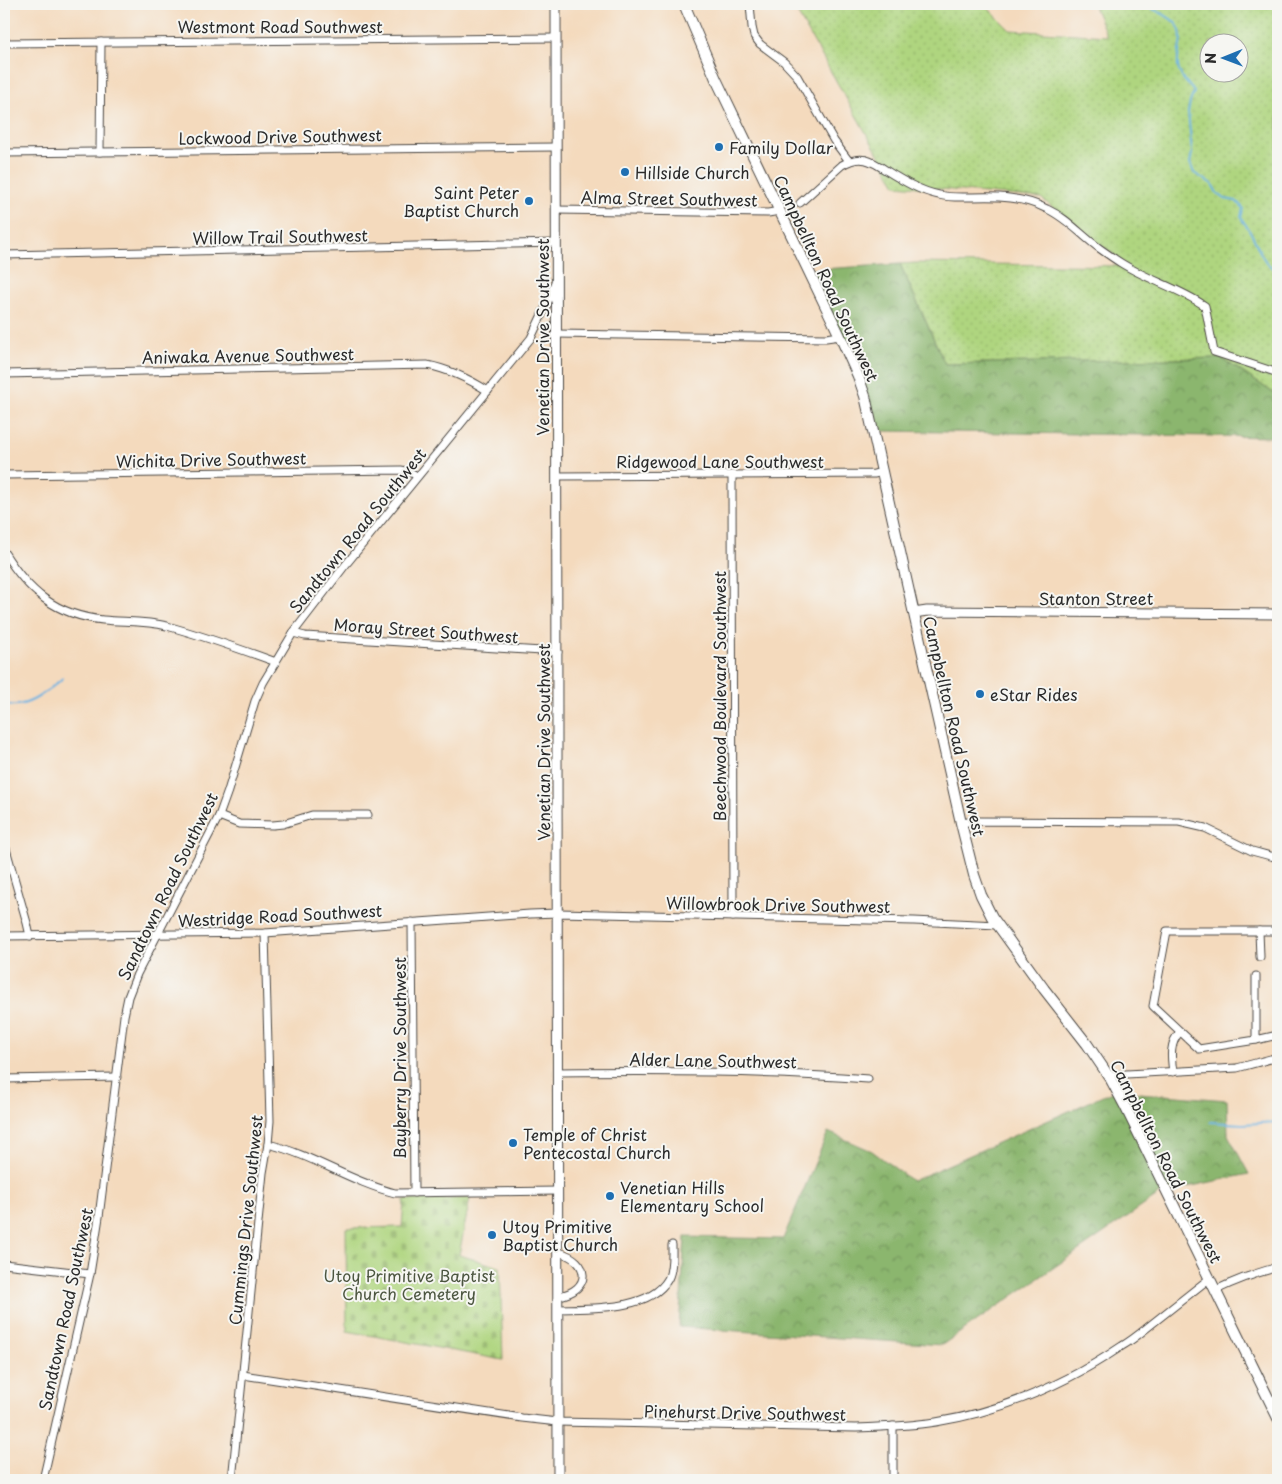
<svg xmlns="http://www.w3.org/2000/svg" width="1282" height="1484" font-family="'Playpen Sans',sans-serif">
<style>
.grass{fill:url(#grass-dots);stroke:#6d8055;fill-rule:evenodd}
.forest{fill:url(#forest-crowns);stroke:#5b704c}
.cemetery{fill:url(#cemetery-stones);stroke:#6d8055}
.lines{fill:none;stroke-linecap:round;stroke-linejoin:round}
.stream{stroke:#69b3e2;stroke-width:2}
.minor-casing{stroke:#494541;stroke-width:9}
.tertiary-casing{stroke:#494541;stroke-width:11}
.secondary-casing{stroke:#494541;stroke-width:12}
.minor{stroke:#fff;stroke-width:7}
.tertiary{stroke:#fff;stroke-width:9}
.secondary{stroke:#fff;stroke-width:10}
.poi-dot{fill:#1f6fb2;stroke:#f6f6f2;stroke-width:2}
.labels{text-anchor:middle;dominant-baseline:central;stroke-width:4;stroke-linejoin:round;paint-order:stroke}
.street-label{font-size:16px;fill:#2b2b2b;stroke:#f6f6f2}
.poi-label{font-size:16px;fill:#2b2b2b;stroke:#f6f6f2;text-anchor:start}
.park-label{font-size:16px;fill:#4c5640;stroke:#f6f6f2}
</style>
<defs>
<pattern id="grass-dots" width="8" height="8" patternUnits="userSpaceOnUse" patternTransform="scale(1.25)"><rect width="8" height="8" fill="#afd57f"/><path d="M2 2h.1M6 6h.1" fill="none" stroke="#97b76e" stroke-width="1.8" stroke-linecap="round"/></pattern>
<pattern id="forest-crowns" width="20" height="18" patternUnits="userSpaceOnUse" patternTransform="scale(1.25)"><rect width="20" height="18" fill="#8bb66e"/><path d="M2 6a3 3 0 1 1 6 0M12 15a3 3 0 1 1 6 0" fill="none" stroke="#72945b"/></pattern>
<pattern id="cemetery-stones" width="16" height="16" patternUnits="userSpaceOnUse" patternTransform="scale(1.25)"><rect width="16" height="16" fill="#afd57f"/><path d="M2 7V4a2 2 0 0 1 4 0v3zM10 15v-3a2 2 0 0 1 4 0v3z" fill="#97b76e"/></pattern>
</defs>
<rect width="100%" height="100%" fill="#f6f6f2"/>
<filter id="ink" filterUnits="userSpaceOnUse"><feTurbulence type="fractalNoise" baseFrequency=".02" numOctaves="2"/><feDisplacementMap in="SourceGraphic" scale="10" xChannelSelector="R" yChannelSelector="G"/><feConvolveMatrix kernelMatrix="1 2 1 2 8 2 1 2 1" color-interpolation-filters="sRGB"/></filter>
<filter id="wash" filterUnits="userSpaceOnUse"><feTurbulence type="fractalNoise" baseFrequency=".0096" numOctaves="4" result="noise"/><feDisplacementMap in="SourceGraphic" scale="20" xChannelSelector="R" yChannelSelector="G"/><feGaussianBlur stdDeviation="1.12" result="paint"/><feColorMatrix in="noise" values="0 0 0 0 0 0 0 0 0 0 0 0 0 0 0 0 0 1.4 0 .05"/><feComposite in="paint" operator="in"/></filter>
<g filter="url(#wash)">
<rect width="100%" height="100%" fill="#f4dabd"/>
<path class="grass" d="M792 4H984L1010 30 1107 36 1093 4H1278V396L1221 358 945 364 900 264 916 263 1128 266 1041 198 896 185ZM1210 42H1240V72H1210Z"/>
<g class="forest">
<polygon points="900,264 945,364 1221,358 1278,396 1278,437 880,431 861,380 807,270"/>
<polygon points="1114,1091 1227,1100 1228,1135 1249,1174 1163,1192 942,1345 679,1327 685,1237 783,1239 828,1132 872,1151 912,1181"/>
</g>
<polygon class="cemetery" points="470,1198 459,1255 500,1267 503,1360 347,1331 346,1228 402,1227 404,1200"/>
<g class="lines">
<g class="stream">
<path d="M1145 4C1155 12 1169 14 1177 25 1186 37 1176 52 1178 66 1179 77 1188 83 1194 92L1190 102 1188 112 1192 153 1190 163 1194 173 1212 184 1217 193 1225 199 1236 201 1243 208 1241 218C1245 224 1249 229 1252 235 1259 248 1263 266 1278 270"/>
<path d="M4 704C27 710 46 692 63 678"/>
<polyline points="1210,1122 1242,1124 1278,1122"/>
</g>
</g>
</g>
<g filter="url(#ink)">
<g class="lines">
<g class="minor-casing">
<g id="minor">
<polyline points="750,4 752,27 754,36 760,44 784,62 797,76 834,141 849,161"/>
<polyline points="4,43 556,38"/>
<polyline points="100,152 101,42"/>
<polyline points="4,153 556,147"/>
<path d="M800 203 842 165C861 154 871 160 887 171 903 181 920 191 939 195 950 198 962 197 973 197 998 196 1024 197 1047 209 1067 218 1081 235 1099 248 1106 253 1113 258 1121 263 1148 280 1179 288 1205 306L1214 352 1278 373"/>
<polyline points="556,210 768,213 780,211"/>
<polyline points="4,255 556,243"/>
<polyline points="557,334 826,338 840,336"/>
<path d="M4 374 427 365C448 369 469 379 488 391"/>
<polyline points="4,475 401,470 410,472 417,476"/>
<polyline points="732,475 733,917"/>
<polyline points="557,476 874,474 883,472"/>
<path d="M4 552C28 591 55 615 103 620 125 622 146 621 167 626 204 636 240 649 276 662"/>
<polyline points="293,633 305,636 558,652"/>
<polyline points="219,816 239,824 273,825 283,824 312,815 368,815"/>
<polyline points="961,823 975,821 1179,822 1205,828 1252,851 1278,858"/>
<polyline points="4,842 27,923 30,936"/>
<polyline points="412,922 414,1193"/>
<polyline points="1259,931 1260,957"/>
<polyline points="1278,931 1167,931 1153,1006 1199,1049 1256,1040 1278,1035"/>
<polyline points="4,936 265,933 530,914 558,913 914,921 997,925"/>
<polyline points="1256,976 1256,1040"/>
<path d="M558 1072C661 1071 766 1071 868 1079"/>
<path d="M1173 1072C1171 1058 1169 1043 1180 1032"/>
<polyline points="1108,1075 1237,1068 1278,1057"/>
<polyline points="4,1079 117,1077"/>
<path d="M268 1144C313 1155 351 1182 395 1193L558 1191"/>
<path d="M558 1252C591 1260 592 1291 558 1296"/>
<polyline points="4,1264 90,1274"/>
<path d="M1216 1290C1236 1280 1256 1273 1278 1267"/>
<path d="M558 1309C590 1308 650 1311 668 1279 673 1269 672 1256 672 1245"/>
<path d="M243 1375 522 1418 558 1422 856 1428C883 1427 910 1426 936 1422 1003 1411 1066 1384 1122 1346 1133 1340 1143 1331 1153 1323 1172 1308 1191 1293 1210 1278"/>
<polyline points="1270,1402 1278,1398"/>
<polyline points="43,1480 90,1274 99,1217 124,1016 128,997 137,974 219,816 228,791 255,701 263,683 293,633 343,568 531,338 547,304 555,282"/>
<polyline points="232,1480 263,1173 268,1144 270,1121 265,933"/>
<polyline points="893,1480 893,1426"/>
</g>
</g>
<g class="tertiary-casing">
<g id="tertiary">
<polyline points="556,4 558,1480"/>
<polyline points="914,613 927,611 1278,614"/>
</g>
</g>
<g class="secondary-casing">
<polyline id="secondary" points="684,4 716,79 840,336 858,376 865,396 961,823 974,875 981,895 992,917 1044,989 1087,1044 1110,1078 1126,1108 1278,1418"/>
</g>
<use href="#minor" class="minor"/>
<use href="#tertiary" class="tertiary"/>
<use href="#secondary" class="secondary"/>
</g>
</g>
<g class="poi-dot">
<circle cx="719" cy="147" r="5"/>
<circle cx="625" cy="172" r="5"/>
<circle cx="529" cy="201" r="5"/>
<circle cx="980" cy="694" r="5"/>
<circle cx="513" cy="1143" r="5"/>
<circle cx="610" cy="1196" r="5"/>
<circle cx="492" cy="1235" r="5"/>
</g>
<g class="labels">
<g class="street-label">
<text x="280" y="26">Westmont Road Southwest</text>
<text transform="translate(280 136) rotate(-1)">Lockwood Drive Southwest</text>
<text transform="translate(669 198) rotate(1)">Alma Street Southwest</text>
<text transform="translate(280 236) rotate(-1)">Willow Trail Southwest</text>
<text transform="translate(827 278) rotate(65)">Campbellton Road Southwest</text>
<text transform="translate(542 337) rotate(-90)">Venetian Drive Southwest</text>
<text transform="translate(248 355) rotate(-1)">Aniwaka Avenue Southwest</text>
<text transform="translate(211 459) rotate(-1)">Wichita Drive Southwest</text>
<text x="720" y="461">Ridgewood Lane Southwest</text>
<text transform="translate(357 530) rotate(-51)">Sandtown Road Southwest</text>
<text x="1096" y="598">Stanton Street</text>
<text transform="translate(426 630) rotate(4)">Moray Street Southwest</text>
<text transform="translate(719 696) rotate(-90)">Beechwood Boulevard Southwest</text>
<text transform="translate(955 726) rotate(77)">Campbellton Road Southwest</text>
<text transform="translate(543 742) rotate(-90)">Venetian Drive Southwest</text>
<text transform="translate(167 886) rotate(-64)">Sandtown Road Southwest</text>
<text transform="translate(778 904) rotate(1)">Willowbrook Drive Southwest</text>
<text transform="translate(280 915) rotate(-3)">Westridge Road Southwest</text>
<text transform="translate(399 1058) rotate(-90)">Bayberry Drive Southwest</text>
<text transform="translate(713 1060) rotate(1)">Alder Lane Southwest</text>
<text transform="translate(1167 1161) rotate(63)">Campbellton Road Southwest</text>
<text transform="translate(245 1220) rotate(-84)">Cummings Drive Southwest</text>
<text transform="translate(65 1309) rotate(-78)">Sandtown Road Southwest</text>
<text transform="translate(745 1412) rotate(1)">Pinehurst Drive Southwest</text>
</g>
<g class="poi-label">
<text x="729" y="147">Family Dollar</text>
<text x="635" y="172">Hillside Church</text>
<text x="519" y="192" text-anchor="end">Saint Peter<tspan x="519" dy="18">Baptist Church</tspan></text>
<text x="990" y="694">eStar Rides</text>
<text x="523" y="1134">Temple of Christ<tspan x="523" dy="18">Pentecostal Church</tspan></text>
<text x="620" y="1187">Venetian Hills<tspan x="620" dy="18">Elementary School</tspan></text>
<text x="502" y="1226">Utoy Primitive<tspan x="502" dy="18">Baptist Church</tspan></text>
</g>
<g class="park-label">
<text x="409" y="1275">Utoy Primitive Baptist<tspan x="409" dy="18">Church Cemetery</tspan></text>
</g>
</g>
<rect width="1282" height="1484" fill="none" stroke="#f6f6f2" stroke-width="20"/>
<g transform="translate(1224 58) rotate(269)"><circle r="24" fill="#f6f6f2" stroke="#a5a5a2"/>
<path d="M0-4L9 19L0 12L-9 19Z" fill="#1f6fb2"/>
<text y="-8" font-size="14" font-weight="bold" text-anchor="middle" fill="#2b2b2b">N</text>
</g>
</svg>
